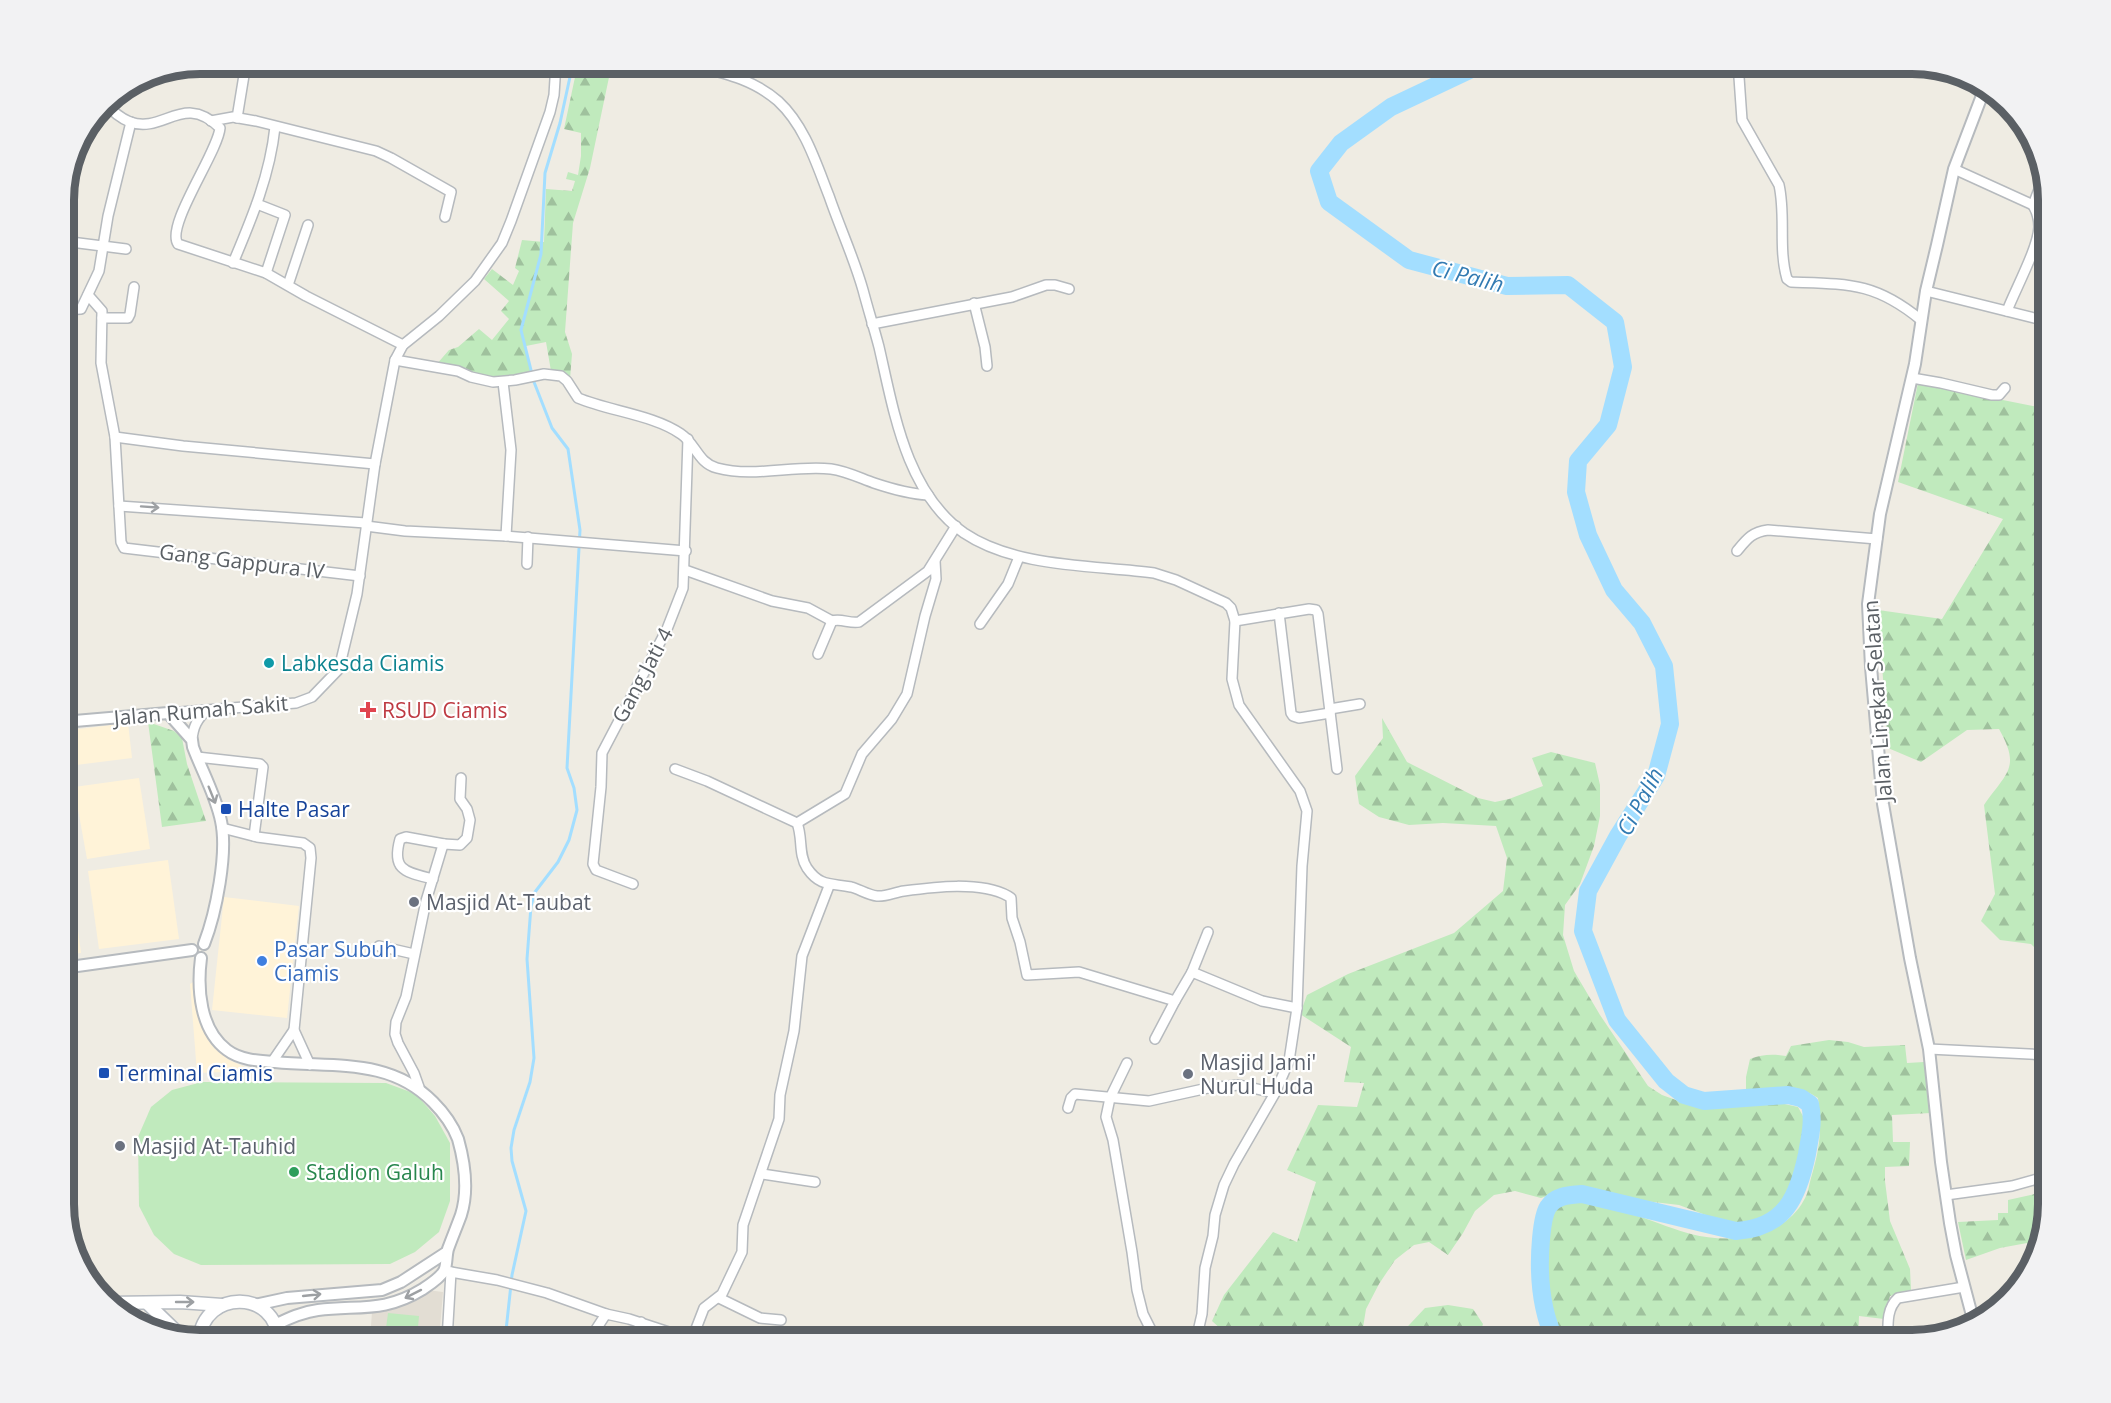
<svg xmlns="http://www.w3.org/2000/svg" width="2111" height="1403" font-family="'Open Sans',sans-serif">
<style>
.commercial{fill:#fff3d8}
.education{fill:#e2ddd3}
.forest{fill:url(#forest-firs)}
.pitch{fill:#c0eabd}
.lines{fill:none;stroke-linecap:round;stroke-linejoin:round}
.stream{stroke:#a3deff;stroke-width:3}
.river{stroke:#a3deff;stroke-width:18}
.minor-casing{stroke:#b6babe;stroke-width:12}
.tertiary-casing{stroke:#b6babe;stroke-width:14}
.secondary-casing{stroke:#b6bbc1;stroke-width:15}
.minor{stroke:#fff;stroke-width:9}
.tertiary{stroke:#fff;stroke-width:10}
.secondary{stroke:#fff;stroke-width:12}
.oneway{stroke:#9da0a3}
.culture-dot{fill:#0f9aa8;stroke:#fff;stroke-width:2}
.health-dot{fill:#e0444e;stroke:#fff;stroke-width:2}
.transit-dot{fill:#1a4fb4;stroke:#fff;stroke-width:2}
.worship-dot{fill:#6b7280;stroke:#fff;stroke-width:2}
.shop-dot{fill:#3f7fe0;stroke:#fff;stroke-width:2}
.leisure-dot{fill:#2e9e5b;stroke:#fff;stroke-width:2}
.labels{text-anchor:middle;dominant-baseline:central;stroke-width:4.5;stroke-linejoin:round;paint-order:stroke}
.street-label{font-size:21px;fill:#5b6065;stroke:#fff}
.culture-label{font-size:21px;fill:#0d838f;stroke:#fff;text-anchor:start}
.health-label{font-size:21px;fill:#be3a42;stroke:#fff;text-anchor:start}
.transit-label{font-size:21px;fill:#164399;stroke:#fff;text-anchor:start}
.worship-label{font-size:21px;fill:#5b616d;stroke:#fff;text-anchor:start}
.shop-label{font-size:21px;fill:#366cbe;stroke:#fff;text-anchor:start}
.leisure-label{font-size:21px;fill:#27864d;stroke:#fff;text-anchor:start}
.water-label{font-size:22px;font-style:italic;fill:#337bb2;stroke:#fff}
.rim{fill:none;stroke:#5b6065;stroke-width:8}
</style>
<defs>
<pattern id="forest-firs" width="22" height="20" patternUnits="userSpaceOnUse" patternTransform="scale(1.5)"><rect width="22" height="20" fill="#c0eabd"/><path d="M5 1l3.5 6h-7zM16 11l3.5 6h-7z" fill="#9fc19d"/></pattern>
</defs>
<rect width="100%" height="100%" fill="#efece3"/>
<g class="commercial">
<polygon points="128,723 132,758 76,765 71,730"/>
<polygon points="139,778 150,849 87,859 74,787"/>
<polygon points="168,860 179,939 99,949 88,871"/>
<polygon points="71,876 81,953 63,955 63,877"/>
<polygon points="224,897 299,906 287,1018 212,1010"/>
<polygon points="193,982 196,986 197,1011 203,1031 214,1048 229,1060 254,1071 197,1073 190,984"/>
</g>
<polygon class="education" points="427,1290 443,1292 439,1340 370,1340 372,1312 382,1312 404,1305"/>
<g class="forest">
<polygon points="578,63 612,63 590,168 573,223 565,332 572,354 570,379 551,371 546,342 526,346 532,374 487,378 436,365 449,350 458,347 479,329 492,340 509,319 501,311 509,301 484,279 492,269 513,285 519,271 515,268 522,240 544,242 546,189 572,191 575,181 566,179 568,172 578,175 581,156 581,133 564,129"/>
<path d="M1918 383 2048 409V485L2045 497 2048 498V961L2031 944 2000 940 1981 921 1995 894 1984 805C2007 772 2021 768 1999 729L1967 730 1921 762 1888 748 1878 610 1942 619 2003 519 1898 482Z"/>
<polygon points="1382,718 1407,762 1478,798 1495,802 1509,799 1543,786 1532,758 1551,752 1595,763 1600,785 1600,816 1594,846 1580,884 1565,905 1563,935 1574,971 1600,1015 1648,1086 1662,1095 1690,1105 1708,1107 1780,1103 1798,1107 1804,1118 1802,1141 1794,1175 1785,1201 1768,1218 1741,1226 1727,1223 1679,1205 1628,1199 1594,1188 1571,1188 1541,1198 1515,1191 1494,1195 1475,1211 1463,1233 1448,1255 1429,1242 1414,1245 1395,1260 1379,1284 1366,1309 1361,1340 1233,1340 1212,1321 1224,1295 1273,1232 1297,1242 1316,1182 1287,1170 1318,1105 1357,1107 1364,1083 1344,1082 1351,1047 1300,1014 1307,995 1348,974 1454,933 1503,891 1507,858 1496,826 1443,823 1409,825 1379,817 1359,804 1355,776 1383,738"/>
<polygon points="148,722 174,731 182,738 187,764 206,821 162,827"/>
<path d="M1829 1040 1848 1042 1864 1047 1905 1045 1907 1063 1924 1062 1931 1113 1892 1115 1893 1142H1910L1909 1166 1885 1167V1181L1890 1221 1910 1269 1911 1290 1890 1296 1884 1319 1859 1316 1858 1340H1562C1545 1308 1544 1278 1547 1243 1548 1227 1551 1207 1569 1202 1596 1195 1662 1227 1691 1234 1730 1244 1783 1239 1804 1200 1808 1194 1809 1185 1811 1178 1820 1148 1822 1130 1818 1098 1797 1083 1770 1090 1746 1091V1077L1750 1059C1763 1054 1773 1054 1786 1056L1791 1046Z"/>
<polygon points="2048,1191 2048,1204 2034,1251 2029,1251 2027,1243 2000,1248 1966,1260 1958,1222 1998,1220 1998,1213 2008,1213 2008,1200"/>
<polygon points="1448,1305 1473,1309 1483,1324 1478,1340 1395,1340 1425,1308"/>
</g>
<g class="pitch">
<polygon points="202,1082 386,1083 416,1094 435,1116 450,1143 450,1201 439,1232 415,1252 390,1264 201,1265 174,1254 154,1235 139,1206 138,1137 151,1107 172,1090"/>
<polygon points="388,1313 419,1316 417,1339 385,1336"/>
</g>
<g class="lines">
<polyline class="stream" points="505,1340 512,1275 526,1211 512,1161 511,1148 514,1130 530,1082 534,1058 527,959 531,906 535,892 558,862 569,840 577,810 574,788 567,768 580,530 568,449 552,428 534,382 521,330 541,254 545,173 560,123 573,63"/>
<path class="river" d="M1484 63 1391 107 1341 143 1319 171 1329 202 1409 260 1507 286 1568 285 1615 322 1623 367 1608 425 1578 461 1576 492 1588 535 1614 590 1642 623 1664 666 1670 724 1656 776 1618 836 1588 891 1583 931 1617 1020 1666 1081 1684 1095 1704 1101 1788 1095 1801 1098 1810 1104C1814 1122 1810 1136 1807 1154 1798 1197 1785 1228 1736 1231L1582 1194C1570 1195 1556 1195 1548 1207 1543 1215 1542 1229 1541 1239 1538 1273 1540 1308 1555 1340"/>
<g class="minor-casing">
<g id="minor">
<path d="M686 63C719 72 752 78 778 101 805 126 816 163 829 196 840 228 854 258 863 290 868 309 874 328 879 347 894 412 906 492 964 533 1016 568 1093 565 1154 573L1176 580 1226 603 1231 608 1235 621 1232 679 1239 705 1300 791 1307 811 1302 866 1297 1008 1289 1061 1275 1093 1234 1164 1224 1185 1215 1215 1213 1236 1205 1268 1202 1314 1196 1340"/>
<path d="M1738 63 1742 120 1779 185C1786 216 1778 248 1787 279L1791 282C1848 284 1875 282 1921 320"/>
<polyline points="1962,78 1983,95"/>
<path d="M104 102C111 110 120 118 130 122 164 134 183 92 220 128 218 152 165 226 178 244L266 273 306 296 403 345"/>
<polyline points="237,118 246,63"/>
<polyline points="211,121 233,117 256,121 376,151 391,158 451,192 445,217"/>
<polyline points="1954,169 2033,205 2043,179"/>
<polyline points="257,204 285,215 266,273"/>
<polyline points="63,241 126,249"/>
<path d="M233 263C252 218 270 175 275 127"/>
<polyline points="288,285 308,225"/>
<polyline points="1926,291 2034,318 2048,319"/>
<polyline points="88,295 102,311 101,363 115,437 121,542 124,548 360,576"/>
<polyline points="974,303 985,347 987,366"/>
<polyline points="63,310 81,309 99,271 108,216 131,122"/>
<path d="M2007 311C2015 290 2038 248 2039 227 2039 219 2037 212 2033 205"/>
<polyline points="102,318 128,318 130,314 134,287"/>
<polyline points="872,324 1012,297 1046,285 1055,285 1069,289"/>
<path d="M395 360 458 371 471 377 493 382 515 380 544 374 561 376 567 381 578 398C609 411 654 415 681 434 696 444 698 463 717 468 754 478 792 465 831 469 846 471 860 478 874 483 892 489 909 494 928 495"/>
<polyline points="1912,378 1941,383 1992,395 1999,395 2005,388"/>
<polyline points="115,437 183,446 375,464"/>
<polyline points="119,506 366,523"/>
<polyline points="366,526 405,531 506,536 511,450 503,382"/>
<polyline points="506,536 686,551"/>
<path d="M1737 551C1747 539 1752 532 1768 530L1877 539"/>
<polyline points="527,564 528,537"/>
<polyline points="685,570 772,601 808,608 832,621"/>
<polyline points="1279,613 1291,713 1293,716 1299,718 1330,713"/>
<polyline points="1235,621 1309,609 1316,610 1318,614 1337,769"/>
<polyline points="980,624 1008,584 1019,557"/>
<path d="M818 654 832 621C841 618 850 624 859 622L928 571 956 526"/>
<polyline points="1330,709 1360,704"/>
<polyline points="168,713 296,703 312,697 339,669 357,594 375,464 395,360 403,345 439,316 475,281 502,243 511,221 550,112 554,95 556,63"/>
<path d="M192 740C193 727 197 719 207 710"/>
<polyline points="197,757 260,764 263,767 254,836"/>
<path d="M675 769 707 781 797 823C803 838 798 854 807 868 820 887 831 883 851 887 859 889 868 895 877 896 886 897 895 892 904 891 934 887 980 881 1008 896L1011 898 1012 918 1020 942 1027 975 1079 972 1175 1001 1192 972 1262 1001 1297 1008"/>
<polyline points="797,823 845,794 862,754 892,719 907,694 925,616 936,579 935,561"/>
<polyline points="222,828 257,837 303,843 310,848 311,858 294,1030 310,1065"/>
<path d="M433 879C406 872 391 871 400 839L406 837 444 844"/>
<polyline points="633,884 596,870 593,864 601,787 602,753 667,629 683,588 688,439"/>
<polyline points="379,946 414,954"/>
<polyline points="1192,972 1208,932"/>
<polyline points="1155,1039 1175,1001"/>
<polyline points="1929,1049 2048,1055"/>
<polyline points="272,1062 294,1030"/>
<polyline points="1127,1063 1110,1098 1106,1117 1113,1140 1132,1252 1137,1290 1143,1314 1156,1340"/>
<polyline points="419,1087 414,1073 398,1043 395,1034 396,1022 406,997 426,901 442,848 444,844 460,845 467,838 470,820 467,809 460,799 461,778"/>
<polyline points="1068,1108 1071,1098 1075,1094 1149,1101 1208,1088 1239,1085 1275,1093"/>
<polyline points="762,1174 815,1182"/>
<polyline points="1946,1195 2012,1186 2048,1176"/>
<polyline points="445,1271 497,1280 547,1293 606,1314 629,1319 693,1340"/>
<polyline points="719,1298 760,1318 781,1320"/>
<polyline points="525,1334 542,1340"/>
<polyline points="692,1339 704,1308 722,1294 742,1252 743,1225 779,1119 780,1095 794,1031 802,956 829,886"/>
<polyline points="447,1340 451,1272"/>
<polyline points="589,1340 606,1314"/>
<polyline points="634,1340 641,1322"/>
<path d="M1888 1340C1888 1325 1886 1309 1898 1298L1964 1287"/>
</g>
</g>
<g class="tertiary-casing">
<g id="tertiary">
<path d="M63 722 168 713 192 740 193 747C202 771 216 796 221 821 228 853 216 913 204 944"/>
<path d="M201 958C197 989 200 1030 227 1050 240 1060 259 1061 275 1062 332 1068 389 1057 433 1102 443 1112 453 1126 458 1139 465 1164 469 1190 461 1215 457 1226 452 1238 448 1249 446 1256 447 1266 444 1271 440 1278 429 1285 423 1289 384 1313 359 1305 318 1310 302 1312 289 1318 275 1325"/>
<polyline points="63,968 192,950"/>
<polyline points="255,1305 287,1298 382,1290 401,1282 447,1252"/>
<polyline points="1974,1323 1956,1255 1950,1223 1941,1162 1929,1049 1910,958 1883,804 1871,667 1868,604 1880,514 1915,364 1926,291 1937,245 1954,169 1986,85"/>
</g>
</g>
<g class="secondary-casing">
<g id="secondary">
<polyline points="110,1303 180,1302 222,1305"/>
<polyline points="147,1303 179,1334"/>
<path d="M199 1340C204 1288 277 1290 278 1340"/>
</g>
</g>
<use href="#minor" class="minor"/>
<use href="#tertiary" class="tertiary"/>
<use href="#secondary" class="secondary"/>
</g>
<defs><path id="oneway-shaft" d="M-6 0H5M1.5-3L5.5 0L1.5 3" fill="none" stroke-width="1.6" stroke-linecap="round" stroke-linejoin="round" transform="scale(1.5)"/></defs>
<g class="oneway">
<use href="#oneway-shaft" transform="translate(150 507) rotate(4)"/>
<use href="#oneway-shaft" transform="translate(212 795) rotate(68)"/>
<use href="#oneway-shaft" transform="translate(413 1294) rotate(153)"/>
<use href="#oneway-shaft" transform="translate(312 1295) rotate(-6)"/>
<use href="#oneway-shaft" transform="translate(185 1302)"/>
</g>
<circle class="culture-dot" cx="269" cy="663" r="6"/>
<path class="health-dot" d="M365 701h6v6h6v6h-6v6h-6v-6h-6v-6h6z"/>
<g class="transit-dot">
<rect x="220" y="803" width="12" height="12" rx="3"/>
<rect x="98" y="1067" width="12" height="12" rx="3"/>
</g>
<g class="worship-dot">
<circle cx="414" cy="902" r="6"/>
<circle cx="1188" cy="1074" r="6"/>
<circle cx="120" cy="1146" r="6"/>
</g>
<circle class="shop-dot" cx="262" cy="961" r="6"/>
<circle class="leisure-dot" cx="294" cy="1172" r="6"/>
<g class="labels">
<g class="street-label">
<text transform="translate(242 561) rotate(7)">Gang Gappura IV</text>
<text transform="translate(642 675) rotate(-62)">Gang Jati 4</text>
<text transform="translate(1877 701) rotate(-94)">Jalan Lingkar Selatan</text>
<text transform="translate(201 710) rotate(-5)">Jalan Rumah Sakit</text>
</g>
<g class="culture-label">
<text x="281" y="663">Labkesda Ciamis</text>
</g>
<g class="health-label">
<text x="382" y="710">RSUD Ciamis</text>
</g>
<g class="transit-label">
<text x="238" y="809">Halte Pasar</text>
<text x="116" y="1073">Terminal Ciamis</text>
</g>
<g class="worship-label">
<text x="426" y="902">Masjid At-Taubat</text>
<text x="1200" y="1062">Masjid Jami'<tspan x="1200" dy="24">Nurul Huda</tspan></text>
<text x="132" y="1146">Masjid At-Tauhid</text>
</g>
<g class="shop-label">
<text x="274" y="949">Pasar Subuh<tspan x="274" dy="24">Ciamis</tspan></text>
</g>
<g class="leisure-label">
<text x="306" y="1172">Stadion Galuh</text>
</g>
<g class="water-label">
<text transform="translate(1468 275) rotate(14)">Ci Palih</text>
<text transform="translate(1639 801) rotate(-62)">Ci Palih</text>
</g>
</g>
<path d="M0 0H2111V1403H0ZM200 74H1912A126 126 0 0 1 2038 200V1204A126 126 0 0 1 1912 1330H200A126 126 0 0 1 74 1204V200A126 126 0 0 1 200 74Z" fill="#f2f2f3" fill-rule="evenodd"/>
<path class="rim" d="M200 74H1912A126 126 0 0 1 2038 200V1204A126 126 0 0 1 1912 1330H200A126 126 0 0 1 74 1204V200A126 126 0 0 1 200 74Z"/>
</svg>
